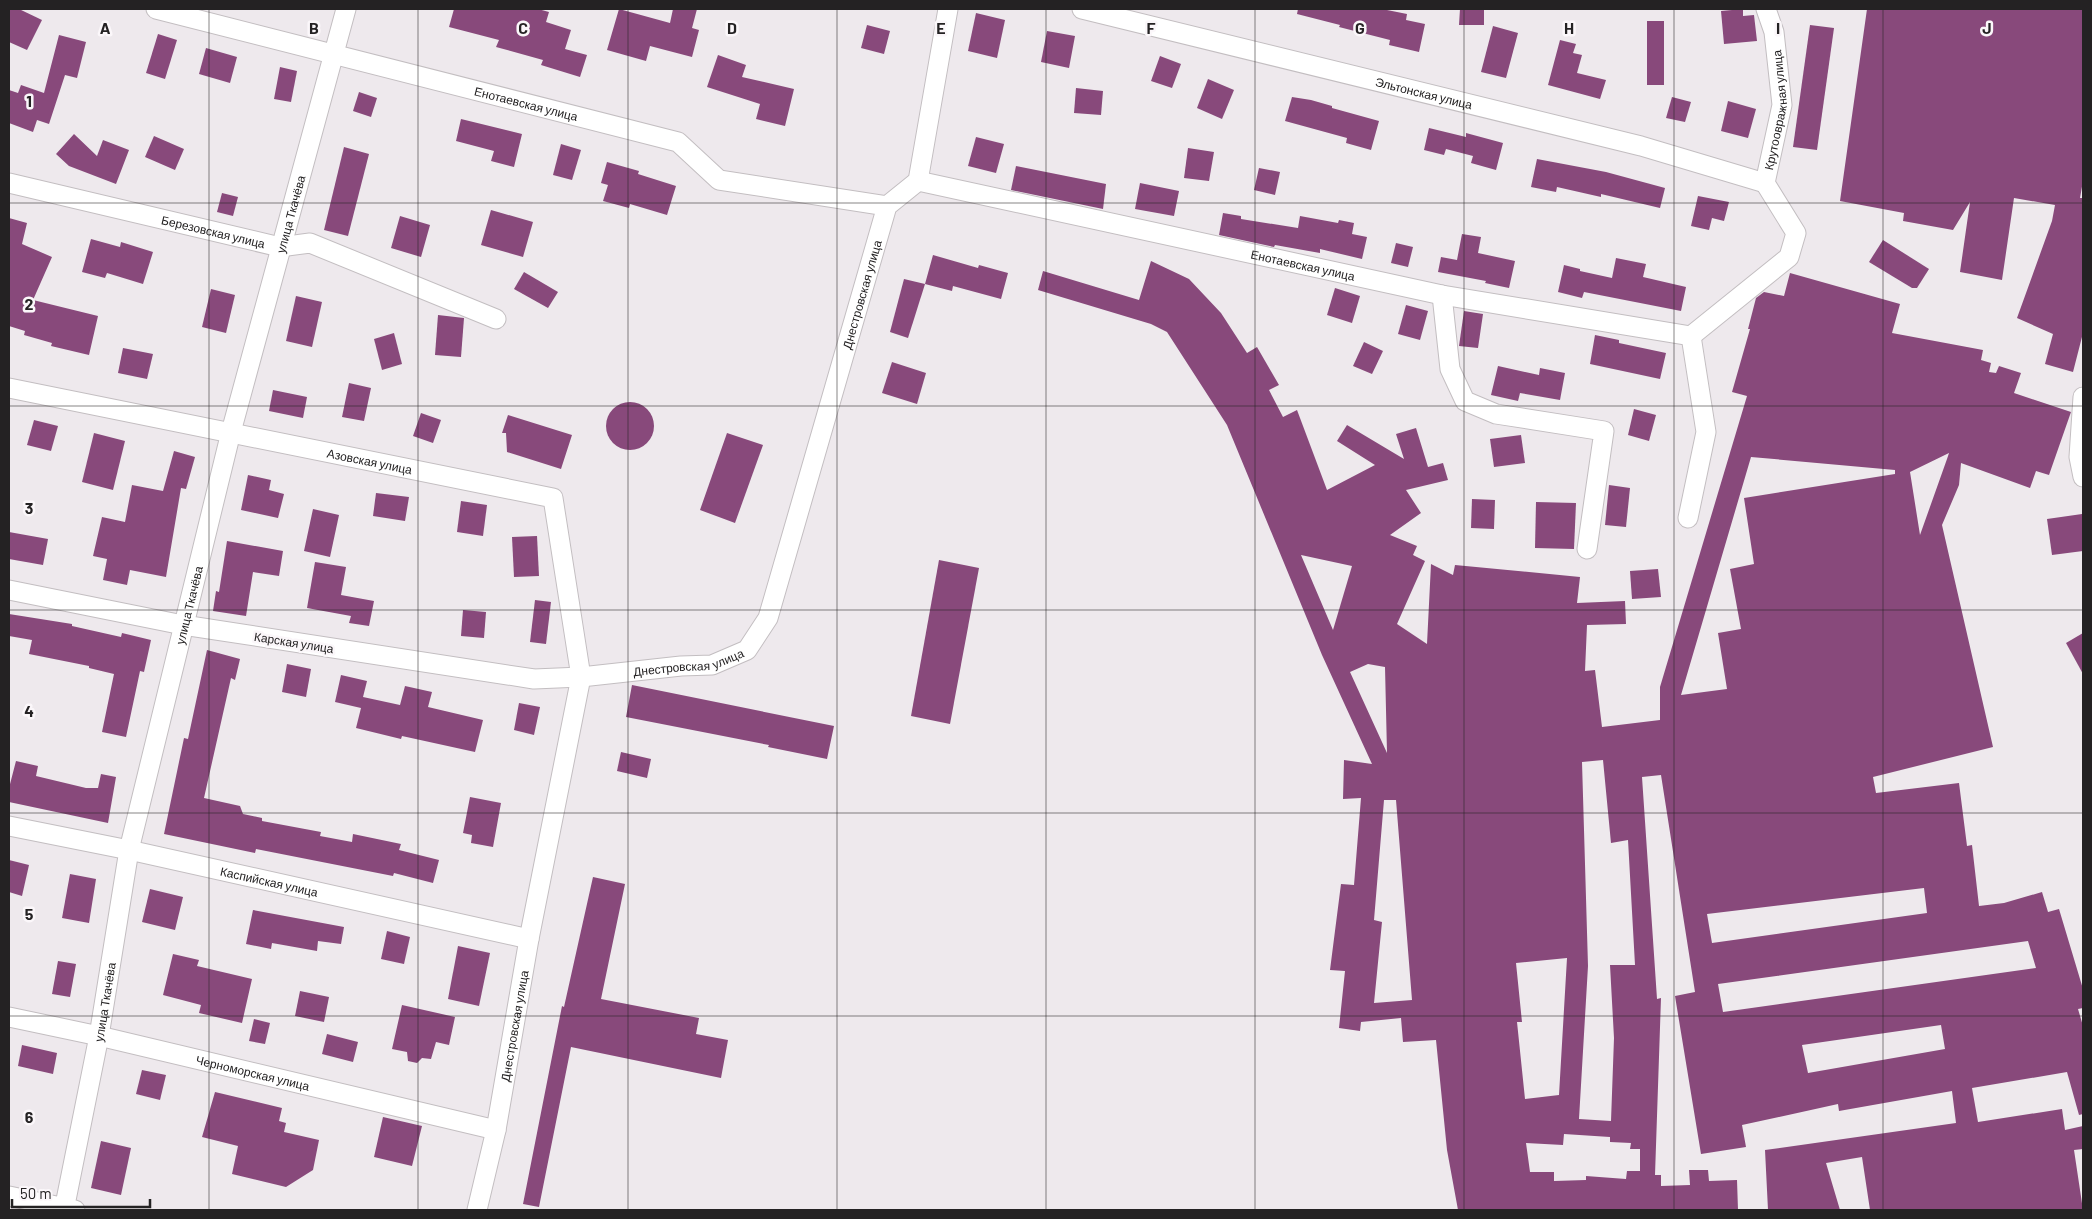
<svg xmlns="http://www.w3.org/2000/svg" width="2092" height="1219" font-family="Barlow,sans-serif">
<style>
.building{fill:#88497b;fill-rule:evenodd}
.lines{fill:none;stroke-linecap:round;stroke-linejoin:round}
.minor-casing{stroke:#c3bec1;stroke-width:21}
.minor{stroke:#fff;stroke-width:19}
.grid{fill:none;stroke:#242223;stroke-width:1;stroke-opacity:0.55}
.labels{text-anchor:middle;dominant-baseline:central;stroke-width:5;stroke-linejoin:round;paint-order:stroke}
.street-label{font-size:12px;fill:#242223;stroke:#fbf7fa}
.grid-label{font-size:16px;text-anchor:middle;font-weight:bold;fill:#242223;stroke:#fbf7fa;stroke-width:5;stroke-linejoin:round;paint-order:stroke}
</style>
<rect width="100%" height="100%" fill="#eee9ed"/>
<g class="building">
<polygon points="9,9 19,9 42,20 27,50 9,42"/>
<polygon points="454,9 538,9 549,12 546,22 571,30 565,49 587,55 580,77 541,65 543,60 496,47 499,40 449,27"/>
<polygon points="619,9 670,23 673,9 697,9 692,28 699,30 692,57 650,46 646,61 607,50"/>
<polygon points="1298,9 1382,9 1407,14 1406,20 1425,24 1419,52 1389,45 1390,40 1339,27 1340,25 1297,14"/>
<polygon points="1460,9 1484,9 1484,25 1459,25"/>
<polygon points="1743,9 1743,16 1754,15 1757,41 1724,44 1721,11"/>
<polygon points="1867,9 2083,9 2083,181 2080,198 2083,198 2083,333 2073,372 2045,364 2053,334 2017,318 2052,221 2055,205 2014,198 2002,280 1960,272 1970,202 1953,230 1903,221 1904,213 1840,201"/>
<polygon points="976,13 1005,20 997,58 968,51"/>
<rect x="1647" y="21" width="17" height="64"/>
<polygon points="867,25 890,31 884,54 861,48"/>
<polygon points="1810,25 1834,28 1817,150 1793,147"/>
<polygon points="1493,26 1518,33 1506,78 1481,72"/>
<polygon points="1047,31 1075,36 1069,68 1041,62"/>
<polygon points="158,34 177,40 165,79 146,73"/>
<polygon points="59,35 86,42 77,78 65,75 49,124 37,120 33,132 9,123 9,90 18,93 21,85 44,93"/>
<polygon points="1560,40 1576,44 1573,53 1582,55 1577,73 1606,80 1600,99 1548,85"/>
<polygon points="206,48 237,57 230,83 199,74"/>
<polygon points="718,55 746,65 742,77 794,89 785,126 756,119 760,104 707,87"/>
<polygon points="1160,56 1181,64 1172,88 1151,81"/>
<polygon points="280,67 297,71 291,102 274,99"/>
<polygon points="1208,79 1234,90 1222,119 1197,108"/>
<polygon points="1076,88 1103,91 1101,115 1074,113"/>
<polygon points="359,92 377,98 371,117 353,111"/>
<polygon points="1292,97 1311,100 1332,106 1332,108 1379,121 1371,150 1346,143 1347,138 1285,121"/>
<polygon points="1672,97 1691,102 1685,122 1666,118"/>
<polygon points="1728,101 1756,109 1748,138 1721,131"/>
<polygon points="461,119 522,134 514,167 491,161 494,151 456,141"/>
<polygon points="1429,128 1466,137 1466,133 1503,143 1496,170 1471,163 1473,156 1446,149 1444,155 1424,150"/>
<polygon points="74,134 97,156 103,140 129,150 116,184 69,166 56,154"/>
<polygon points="154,136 184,149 175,170 145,157"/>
<polygon points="976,137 1004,144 996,173 968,166"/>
<polygon points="561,144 581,150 572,180 553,175"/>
<polygon points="344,147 369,154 348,236 324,230"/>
<polygon points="1188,148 1214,152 1209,181 1184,178"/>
<polygon points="1537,159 1606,172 1665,188 1660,208 1601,194 1601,197 1557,187 1556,192 1531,187"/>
<polygon points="607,162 639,171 638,174 676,186 667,215 630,204 629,208 603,201 608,185 601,183"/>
<polygon points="1016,166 1106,184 1103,209 1011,190"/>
<polygon points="1259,168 1280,172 1275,195 1254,190"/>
<polygon points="1140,183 1179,191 1174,216 1135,209"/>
<polygon points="222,193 238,197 233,216 217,212"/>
<polygon points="1698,196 1729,202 1724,221 1712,218 1709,230 1691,226"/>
<polygon points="491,210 533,222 523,257 481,245"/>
<polygon points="1223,213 1241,216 1241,219 1298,228 1300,216 1338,223 1339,220 1354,223 1352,234 1367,237 1362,259 1320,249 1320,253 1275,245 1274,247 1219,235"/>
<polygon points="400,216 430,225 421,257 391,248"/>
<polygon points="9,218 27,223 22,244 52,257 33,300 98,316 89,355 51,346 52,343 24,335 25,331 9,326"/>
<polygon points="1462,234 1481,237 1478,253 1515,261 1509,288 1485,283 1486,281 1438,272 1441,257 1457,260"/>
<polygon points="91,239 120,247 121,242 153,252 143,284 107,273 105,278 82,272"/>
<polygon points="1883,240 1929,269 1917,288 1912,288 1869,262"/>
<polygon points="1396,243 1413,247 1408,267 1391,263"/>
<polygon points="933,255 978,268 979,265 1008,273 1001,299 953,286 952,291 925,284"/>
<polygon points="1616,258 1646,264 1643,277 1686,287 1681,311 1584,292 1582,298 1558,292 1564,265 1580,269 1580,271 1612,278"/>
<path d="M1151 261 1189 279 1221 313 1247 353 1257 347 1279 385 1269 390 1283 417 1297 410 1327 490 1375 465 1337 441 1347 425 1404 459 1396 434 1416 428 1428 467 1443 463 1448 480 1406 490 1421 513 1390 535 1417 546 1413 555 1425 561 1397 624 1427 644 1431 564 1453 575 1455 565 1580 577 1577 603 1625 601 1626 624 1587 625 1585 671 1595 670 1602 727 1660 720V687L1747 396 1732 392 1750 329H1748L1756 298 1764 292 1784 296 1790 273 1900 304 1892 333 1983 350 1981 360 1991 363 1989 372 1996 373 1999 366 2021 373 2014 393 2071 412 2049 475 2036 471 2030 488 1961 463 1959 485 1942 525 1993 747 1873 777 1876 793 1959 783 1967 846 1972 845 1979 906 2004 903 2042 892 2048 912 2059 909 2083 989V1008L2078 1009 2083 1026V1114L2079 1115 2067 1072 1972 1088 1978 1122 2062 1109 2065 1130 2083 1126V1149L2074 1150 2083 1210H1870L1862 1157 1826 1163 1840 1210H1768L1765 1150 1956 1123 1952 1091 1839 1111 1838 1104 1742 1125 1746 1147 1701 1154 1675 996 1695 992 1661 775 1642 777 1657 999 1661 998 1655 1175H1661V1186L1690 1185 1689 1170H1708L1709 1181 1737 1180 1738 1210H1458L1447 1150 1436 1040 1403 1042 1401 1018 1361 1022 1360 1031 1339 1028 1345 971 1330 970 1341 884 1354 885 1361 798 1343 799 1344 760 1372 764 1322 655 1227 425 1167 332 1151 324 1038 290 1043 271 1139 300ZM1949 453 1947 459 1920 535 1910 472ZM1751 457 1895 470V474L1744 498 1754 564 1730 569 1741 629 1718 633 1727 689 1681 695ZM1301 555 1352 566 1333 630ZM1368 664 1385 667 1387 753 1350 672ZM1603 760 1611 843 1628 840 1635 965H1610L1614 1038 1611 1121 1579 1119 1588 966 1582 762ZM1384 800H1396L1412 1000 1374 1003 1382 922 1374 920ZM1924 888 1927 913 1712 943 1707 914ZM2028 941 2036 968 1723 1012 1718 984ZM1567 958 1559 1095 1525 1099 1517 1022H1522L1516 963ZM1941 1025 1945 1049 1808 1073 1802 1045ZM1564 1134 1610 1137V1142L1631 1143 1630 1149H1640V1171H1627L1626 1179 1586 1176V1180L1554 1181V1172H1530L1526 1143 1563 1145Z"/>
<polygon points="524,272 558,292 548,308 514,289"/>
<polygon points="904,279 925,284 908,338 890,332"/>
<polygon points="1335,288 1360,296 1352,323 1327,315"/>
<polygon points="211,289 235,295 226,333 202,327"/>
<polygon points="296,296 322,302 312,347 286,341"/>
<polygon points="1406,305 1428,311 1420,340 1398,334"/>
<polygon points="1464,311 1483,314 1478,348 1459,346"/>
<polygon points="438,315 464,318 461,357 435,355"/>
<polygon points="394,333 402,364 382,370 374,339"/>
<polygon points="1595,335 1619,340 1619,343 1666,353 1660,379 1590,364"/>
<polygon points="1364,342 1383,351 1372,374 1353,366"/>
<polygon points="123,348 153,354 147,379 118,373"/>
<polygon points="892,362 926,373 917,404 882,393"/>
<polygon points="1498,366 1539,375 1540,368 1565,373 1560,400 1520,393 1518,401 1491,395"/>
<polygon points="349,383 371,388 364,421 342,417"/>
<polygon points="273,390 307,397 303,418 269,411"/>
<circle cx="630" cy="426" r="24"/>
<polygon points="1634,409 1656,415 1649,441 1628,435"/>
<polygon points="421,413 441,420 433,443 413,436"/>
<polygon points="508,415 572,435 561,469 507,452 506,433 502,433"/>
<polygon points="34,420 58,426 51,451 27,445"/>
<polygon points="94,433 125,441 113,490 82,482"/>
<polygon points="727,433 763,445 735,523 700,510"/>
<polygon points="1521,435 1525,463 1494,467 1490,439"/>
<polygon points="174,451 195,457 186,489 181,488 166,577 130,570 127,585 103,580 107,559 93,556 102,517 125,522 132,485 163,491"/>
<polygon points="248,475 271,480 269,490 284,494 278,518 241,510"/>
<polygon points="1609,485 1630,488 1626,527 1605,525"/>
<polygon points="376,493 409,497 405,521 373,516"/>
<polygon points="1472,499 1495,500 1494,529 1471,528"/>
<polygon points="461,501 487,505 483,536 457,532"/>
<polygon points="1536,502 1576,503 1574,549 1535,548"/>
<polygon points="313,509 339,515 330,557 304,551"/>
<polygon points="2082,514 2083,551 2052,555 2047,519"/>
<polygon points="9,532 48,539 43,565 9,559"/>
<polygon points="537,536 539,576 514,577 512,537"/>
<polygon points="227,541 283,551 279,576 253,572 246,616 213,611 216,591 219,592"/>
<polygon points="939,560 979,568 950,724 911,716"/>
<polygon points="315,562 346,567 341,595 374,601 369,626 349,623 351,616 307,608"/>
<polygon points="1658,569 1661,597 1632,599 1630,571"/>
<polygon points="535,600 551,602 546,644 530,642"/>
<polygon points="463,610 486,612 484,638 461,636"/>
<polygon points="9,614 72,624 72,626 121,637 122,633 151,640 144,672 140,671 126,737 102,732 114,674 89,668 89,666 29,654 32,640 9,636"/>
<polygon points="2083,633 2083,674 2066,643"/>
<polygon points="207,650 240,659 235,680 231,678 204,798 240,806 243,814 262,818 262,821 321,832 320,836 352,842 353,834 401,844 399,850 439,860 433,883 394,873 393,876 256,849 255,853 164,834 184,738 188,739"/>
<polygon points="287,664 311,669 306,697 282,692"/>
<polygon points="341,675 367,681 363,697 400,705 405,686 432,692 428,707 483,720 475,752 402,736 401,739 356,728 361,708 335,702"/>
<polygon points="632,685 834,726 827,759 768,747 769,745 626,717"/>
<polygon points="519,703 540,707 534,735 514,730"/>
<polygon points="621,752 651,759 647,778 617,771"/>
<polygon points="16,761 38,766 36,776 86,788 98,788 101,774 116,777 108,823 9,802 9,788"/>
<polygon points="470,797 501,803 493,847 471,843 472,835 463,833"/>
<polygon points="9,860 29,865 22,896 9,892"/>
<polygon points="70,874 96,879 89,923 62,918"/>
<polygon points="593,877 625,884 601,999 699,1018 696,1034 728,1040 721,1078 571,1047 539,1207 523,1204 562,1006 564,1007"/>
<polygon points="150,889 183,897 175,930 142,922"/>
<polygon points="253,910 344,927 341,944 318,941 317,951 272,943 271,949 246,944"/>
<polygon points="387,931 410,937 404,964 381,959"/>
<polygon points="458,946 490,953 479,1006 448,999"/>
<polygon points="173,954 199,960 197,966 252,979 242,1023 199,1013 201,1005 163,995"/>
<polygon points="58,961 76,964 70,997 52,994"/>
<polygon points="300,991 329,997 324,1022 295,1016"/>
<polygon points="402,1005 455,1017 449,1045 436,1042 431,1059 422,1058 417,1063 408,1061 407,1052 392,1049"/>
<polygon points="254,1019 270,1023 265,1044 249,1041"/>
<polygon points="327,1034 358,1042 353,1062 322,1054"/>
<polygon points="22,1045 57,1053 53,1074 18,1066"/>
<polygon points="142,1070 166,1075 160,1100 136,1094"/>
<polygon points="215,1092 282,1108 279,1121 286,1123 284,1132 319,1140 313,1170 286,1187 232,1174 238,1146 202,1137"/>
<polygon points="383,1117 422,1126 412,1166 374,1157"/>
<polygon points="101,1141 131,1148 121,1195 91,1188"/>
</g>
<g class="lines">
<g class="minor-casing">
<g id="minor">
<path id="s1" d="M156 9 678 142 719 180 887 206"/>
<path id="s2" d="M1082 9 1641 146 1765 183"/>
<path id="s3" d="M918 181 1442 295 1691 336"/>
<path id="s4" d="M9 183 280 247 310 243 496 319"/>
<polyline points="1442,295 1450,369 1465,401 1496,414 1604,431 1587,549"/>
<path id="s5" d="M1691 336 1789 257 1796 233 1765 183 1782 105 1774 32 1766 9"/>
<path id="s6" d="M9 388 553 498 581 677 534 679 183 625 9 590"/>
<polyline points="2083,397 2079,457 2083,477"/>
<polyline points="1688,518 1706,432 1691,336"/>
<path id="s7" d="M9 826 129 850 529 939"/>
<path id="s8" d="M9 1017 99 1036 496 1130"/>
<polyline points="9,1196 75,1210"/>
<path id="s9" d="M64 1210 99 1036 129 850 231 432 346 9"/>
<path id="s10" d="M477 1210 496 1130 529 939 581 677 681 666 712 665 747 650 768 618 887 206 918 181 948 9"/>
</g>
</g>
<use href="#minor" class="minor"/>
</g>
<path class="grid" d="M209 9V1210M418 9V1210M628 9V1210M837 9V1210M1046 9V1210M1255 9V1210M1464 9V1210M1674 9V1210M1883 9V1210M9 203H2083M9 406H2083M9 610H2083M9 813H2083M9 1016H2083"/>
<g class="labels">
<g class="street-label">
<text stroke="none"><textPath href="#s2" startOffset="352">Эльтонская улица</textPath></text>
<text stroke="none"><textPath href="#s1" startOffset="382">Енотаевская улица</textPath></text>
<text stroke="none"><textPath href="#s5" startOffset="284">Крутоовражная улица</textPath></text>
<text stroke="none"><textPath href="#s9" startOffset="1022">улица Ткачёва</textPath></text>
<text stroke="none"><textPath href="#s4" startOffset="210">Березовская улица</textPath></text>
<text stroke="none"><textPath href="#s3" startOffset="394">Енотаевская улица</textPath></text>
<text stroke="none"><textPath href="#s10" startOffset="1088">Днестровская улица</textPath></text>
<text stroke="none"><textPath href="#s6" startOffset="368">Азовская улица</textPath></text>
<text stroke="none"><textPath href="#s9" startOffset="618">улица Ткачёва</textPath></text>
<text transform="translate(294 642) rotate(9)">Карская улица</text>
<text stroke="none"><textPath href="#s10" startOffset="652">Днестровская улица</textPath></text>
<text stroke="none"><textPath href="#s7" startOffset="266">Каспийская улица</textPath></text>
<text stroke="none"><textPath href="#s9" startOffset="212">улица Ткачёва</textPath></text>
<text stroke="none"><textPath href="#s10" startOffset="188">Днестровская улица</textPath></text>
<text stroke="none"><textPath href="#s8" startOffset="250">Черноморская улица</textPath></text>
</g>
</g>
<g class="grid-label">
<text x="105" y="34">A</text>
<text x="314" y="34">B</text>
<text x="523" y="34">C</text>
<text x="732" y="34">D</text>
<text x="941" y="34">E</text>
<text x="1151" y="34">F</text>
<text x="1360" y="34">G</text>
<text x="1569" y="34">H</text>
<text x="1778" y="34">I</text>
<text x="1987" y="34">J</text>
<text x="29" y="107">1</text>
<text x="29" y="310">2</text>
<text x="29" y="514">3</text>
<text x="29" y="717">4</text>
<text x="29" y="920">5</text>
<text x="29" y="1123">6</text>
</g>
<rect width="2092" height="1219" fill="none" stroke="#242223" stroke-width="20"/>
<path d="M12 1199v8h138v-8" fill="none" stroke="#242223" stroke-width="2.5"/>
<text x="20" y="1199" font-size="15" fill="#242223" stroke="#fbf7fa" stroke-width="4" paint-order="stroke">50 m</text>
</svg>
